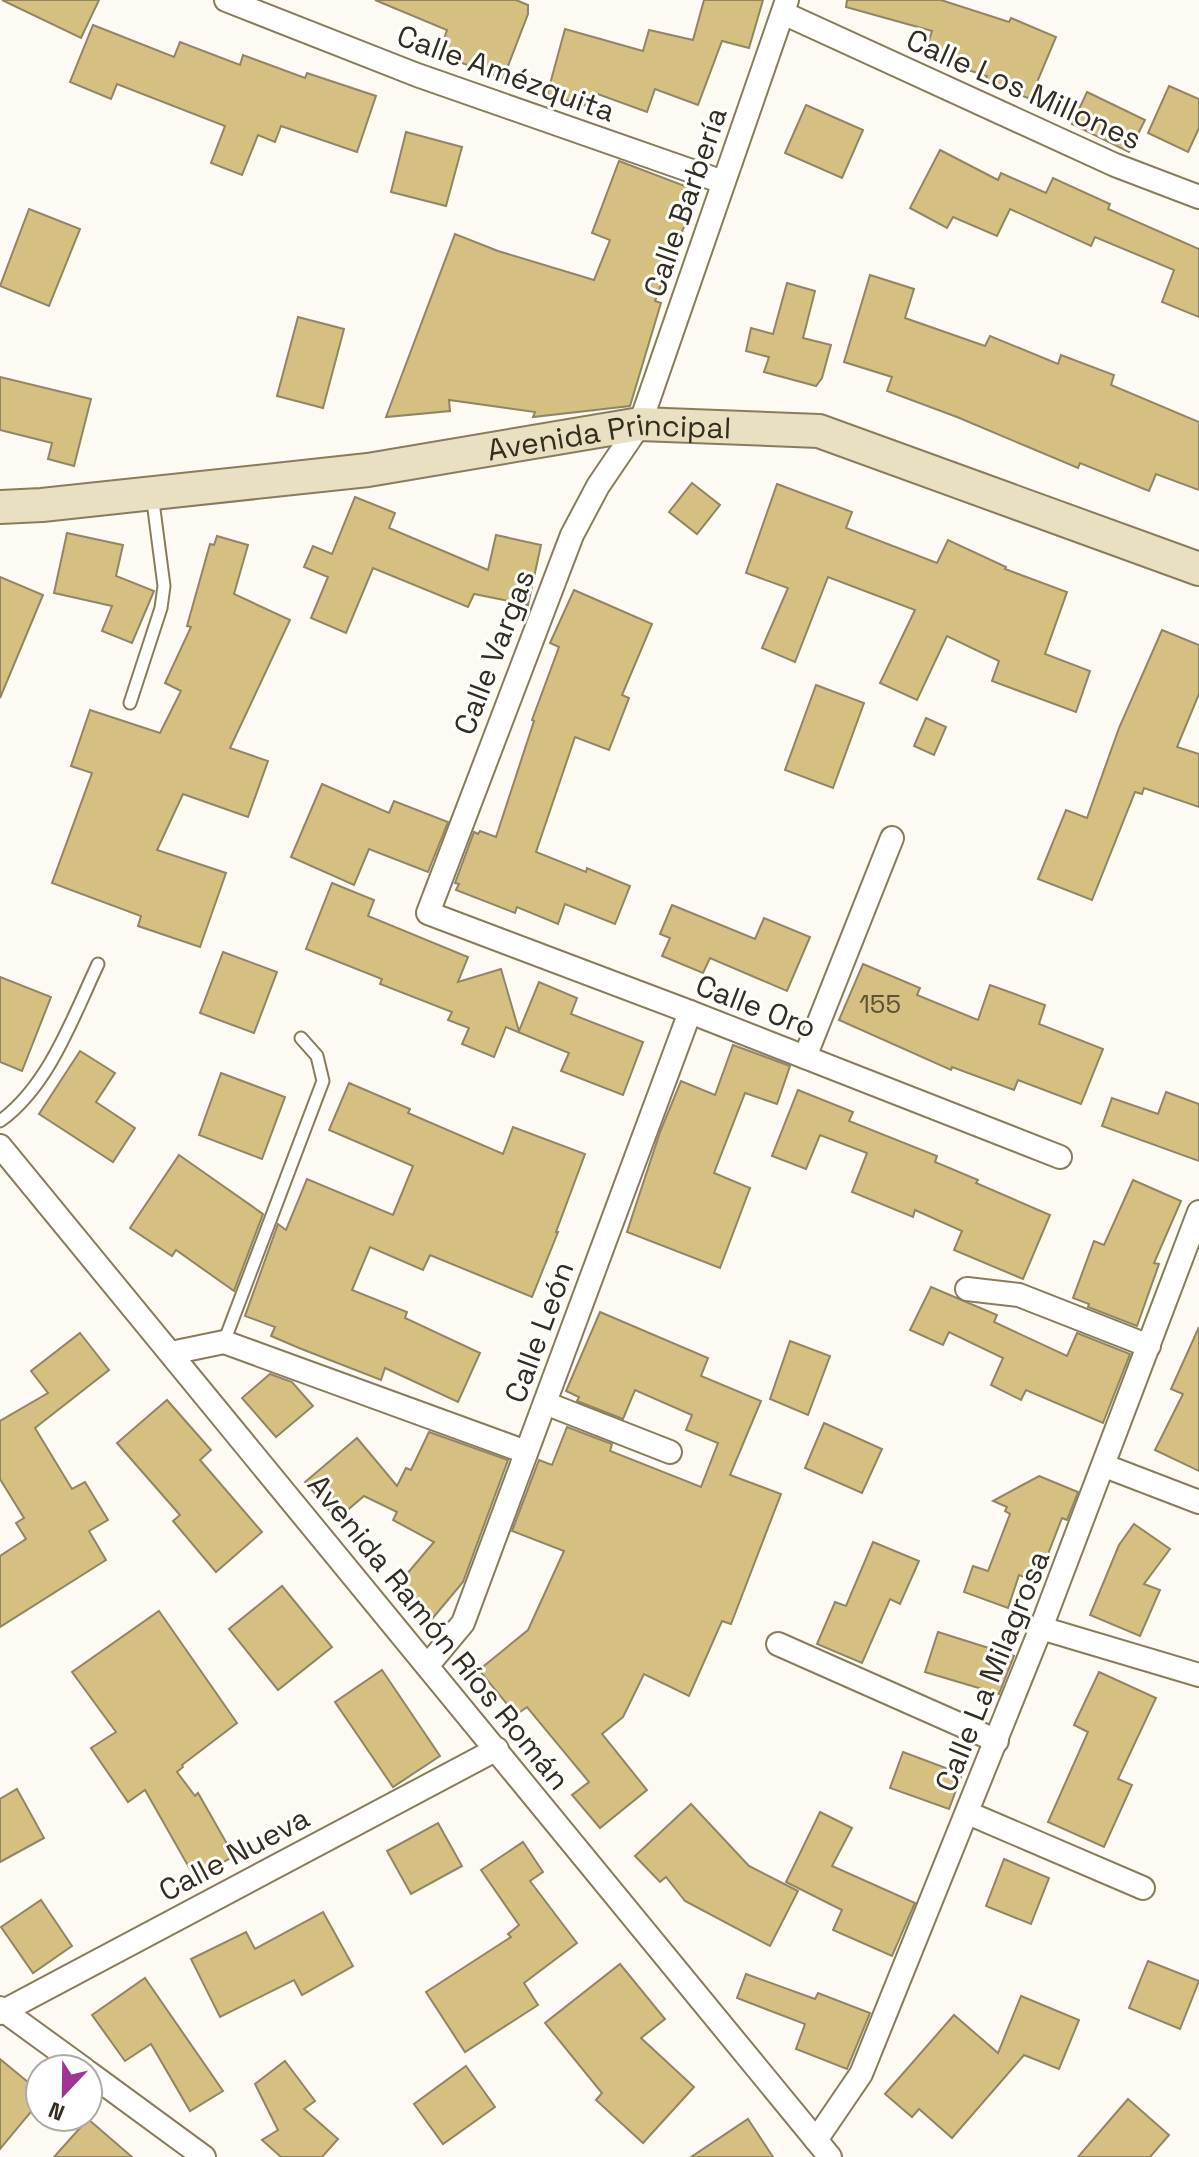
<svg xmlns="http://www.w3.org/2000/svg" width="1199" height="2157" font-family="'Space Grotesk',sans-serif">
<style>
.building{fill:#d5c081;stroke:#918564;stroke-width:2}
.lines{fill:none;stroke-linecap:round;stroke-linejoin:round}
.lane-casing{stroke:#887c5b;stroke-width:15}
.street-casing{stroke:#887c5b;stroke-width:26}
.secondary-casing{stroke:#887c5b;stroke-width:36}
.lane{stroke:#fff;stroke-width:11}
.street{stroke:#fff;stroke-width:22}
.secondary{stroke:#e9e0c2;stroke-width:32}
.labels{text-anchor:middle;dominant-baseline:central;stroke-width:6;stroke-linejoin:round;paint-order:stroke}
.number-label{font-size:26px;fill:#5b5238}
.street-label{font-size:30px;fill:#322d1f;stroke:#fff}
</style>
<rect width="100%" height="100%" fill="#fdfaf3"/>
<g class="building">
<polygon points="2,0 99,0 81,38"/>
<polygon points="375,0 516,0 528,5 528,14 503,79 439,54 447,30"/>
<polygon points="704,0 763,0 749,48 722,41 698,105 655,89 647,112 595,93 591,107 547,95 565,29 643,51 649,30 693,40"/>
<polygon points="847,0 941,0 1009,22 1011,18 1056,37 1030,99 985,80 987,76 924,56 932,31 846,7"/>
<polygon points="93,25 174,57 180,42 240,65 243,55 305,78 307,73 376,96 357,152 281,126 275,142 258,135 242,175 211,163 225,126 117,84 111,99 70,82"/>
<polygon points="1169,86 1199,99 1199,128 1188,152 1148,133"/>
<polygon points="1087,92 1145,120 1129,152 1072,124"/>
<polygon points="806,105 863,130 842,178 785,153"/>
<polygon points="406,132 462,147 446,206 391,192"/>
<polygon points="940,150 998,180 1001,173 1046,193 1053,178 1110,204 1108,209 1199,249 1199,317 1162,302 1174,270 1095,237 1091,246 1010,209 997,236 953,217 947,228 910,208"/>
<polygon points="619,161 698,191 655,301 661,303 630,406 533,417 535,412 449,400 450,411 386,417 455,234 498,251 594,280 610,240 592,233"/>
<polygon points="29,209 80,229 49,306 0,286"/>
<polygon points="870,275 914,289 905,318 985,346 990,336 1058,364 1061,355 1114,375 1111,385 1199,422 1199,490 1156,474 1149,491 1080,463 1078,468 957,417 887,391 892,377 844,362"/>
<polygon points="787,283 815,291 803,338 831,345 822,378 816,386 764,372 769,357 746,351 751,328 773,334"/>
<polygon points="298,317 344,329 323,408 277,396"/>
<polygon points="0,377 91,399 74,466 48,459 52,443 0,430"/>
<polygon points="692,483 720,505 697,534 669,512"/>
<polygon points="777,484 852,512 846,528 937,563 948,540 1006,567 1005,569 1067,592 1045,654 1090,671 1076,712 992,681 999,661 947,636 917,700 880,683 915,610 828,577 795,662 762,648 788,588 746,573"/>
<polygon points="355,497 395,513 389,528 488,570 496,535 541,545 528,605 474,594 468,607 373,568 346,633 311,618 328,577 304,567 313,546 332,554"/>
<polygon points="67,533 123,545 116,576 154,591 132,643 102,631 112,606 54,593"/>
<polygon points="217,536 248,545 234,594 290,620 230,748 268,761 248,817 183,794 157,850 226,873 200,947 138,926 141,916 52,883 92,773 71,766 90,710 160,733 181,691 165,683 191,627 187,626 210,544 214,545"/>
<polygon points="0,577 43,595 0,698"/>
<polygon points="574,590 652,624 622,695 629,698 609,750 575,737 536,852 586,872 587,868 630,886 615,924 565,904 558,924 517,907 515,913 456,890 459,884 455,883 474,832 478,834 480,831 496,837 534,721 532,720 559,647 550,643"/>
<polygon points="1162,630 1199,645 1199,694 1177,747 1199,754 1199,807 1144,788 1142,794 1135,792 1092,900 1038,879 1066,810 1087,818 1119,728"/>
<polygon points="816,685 864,703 833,788 785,770"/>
<polygon points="926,718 946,727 934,755 914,746"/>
<polygon points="322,784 389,813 394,801 448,822 428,872 369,849 354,885 291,857"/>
<polygon points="332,883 374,900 368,916 468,957 458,982 501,969 519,1031 539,982 577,998 571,1014 643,1042 623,1095 561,1071 569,1053 506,1027 494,1057 462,1044 469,1028 448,1020 452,1012 380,984 382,979 306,949"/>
<polygon points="672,905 755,939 764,918 810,937 787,991 710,958 703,973 662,956 670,938 660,934"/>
<polygon points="223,952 277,972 254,1033 200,1013"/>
<polygon points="863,964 920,988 917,995 978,1020 990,985 1045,1005 1039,1024 1103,1049 1081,1104 1018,1080 1014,1090 952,1067 951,1070 839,1020"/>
<polygon points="0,977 51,997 22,1071 0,1062"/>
<polygon points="733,1045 790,1066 777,1104 745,1093 714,1173 750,1188 720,1268 627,1232 660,1132 681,1081 715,1095"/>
<polygon points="80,1051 115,1073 96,1102 135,1128 113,1162 39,1114"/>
<polygon points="221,1073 285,1097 262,1159 199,1135"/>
<polygon points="349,1083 410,1109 408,1113 503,1154 513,1127 585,1154 556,1232 558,1232 532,1297 430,1255 423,1270 370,1247 352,1290 407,1312 405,1318 480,1353 458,1402 385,1368 381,1380 299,1348 271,1336 275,1327 245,1316 278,1224 286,1230 307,1179 393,1215 413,1166 329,1130"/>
<polygon points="798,1090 853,1112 849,1121 937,1156 935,1162 978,1180 976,1183 1050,1215 1023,1279 954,1250 962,1231 915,1210 913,1217 852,1192 867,1153 820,1135 806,1169 772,1156"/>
<polygon points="1166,1092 1199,1104 1199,1161 1102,1126 1112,1098 1158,1114"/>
<polygon points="179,1155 263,1214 234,1291 176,1250 172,1256 130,1228"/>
<polygon points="1133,1180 1181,1201 1154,1263 1159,1264 1137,1326 1088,1307 1089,1304 1073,1298 1094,1241 1104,1245"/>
<polygon points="931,1287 997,1315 994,1322 1067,1356 1077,1333 1130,1354 1103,1423 1026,1390 1021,1400 991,1385 1003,1358 949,1332 943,1345 910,1330"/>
<polygon points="600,1312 708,1358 701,1376 761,1401 730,1475 781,1494 731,1624 722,1621 689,1696 644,1674 623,1717 602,1734 647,1790 600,1828 572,1795 589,1782 527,1707 516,1715 479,1670 528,1630 564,1551 512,1531 539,1460 552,1465 567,1427 612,1444 610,1451 701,1487 718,1443 686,1430 692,1415 635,1390 623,1419 577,1401 579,1397 566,1391"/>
<polygon points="1199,1327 1199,1471 1155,1450 1183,1394 1171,1389"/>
<polygon points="80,1333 109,1370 35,1428 72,1489 85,1482 108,1520 89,1531 106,1560 0,1627 0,1556 26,1539 16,1523 24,1518 0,1479 0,1421 48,1393 31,1371"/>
<polygon points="790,1341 830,1356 808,1415 770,1399"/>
<polygon points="270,1374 292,1382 313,1406 276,1437 242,1398"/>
<polygon points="167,1400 211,1450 200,1460 262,1532 216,1572 173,1521 180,1515 117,1443"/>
<polygon points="824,1423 882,1449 862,1493 805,1468"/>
<polygon points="429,1432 508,1460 463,1582 432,1619 395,1588 434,1542 393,1520 397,1512 364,1496 337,1519 305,1482 357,1438 397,1486 406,1468 411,1470"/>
<polygon points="1039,1476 1078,1492 1067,1520 1062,1518 1037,1582 1019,1575 1008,1608 964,1592 973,1566 988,1571 1010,1514 1005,1511 1007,1507 993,1501"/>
<polygon points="1134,1524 1170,1549 1144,1584 1160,1590 1140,1636 1090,1615 1119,1545"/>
<polygon points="873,1542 919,1561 900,1604 890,1599 862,1663 817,1644 835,1602 846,1606"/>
<polygon points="282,1586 332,1647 278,1690 229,1629"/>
<polygon points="159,1611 237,1723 182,1765 183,1767 177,1772 195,1796 198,1793 234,1856 195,1878 145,1790 128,1802 91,1748 116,1732 72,1672"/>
<polygon points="938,1632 1014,1656 999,1694 925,1672"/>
<polygon points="382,1670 440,1756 393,1787 335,1702"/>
<polygon points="1099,1672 1156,1698 1118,1779 1132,1785 1104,1847 1048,1822 1088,1732 1074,1725"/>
<polygon points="903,1752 962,1774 949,1809 890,1788"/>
<polygon points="17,1789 44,1838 0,1862 0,1799"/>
<polygon points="691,1804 749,1866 798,1891 770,1946 685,1901 666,1877 660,1882 635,1856"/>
<polygon points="820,1812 852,1828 832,1866 915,1903 892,1956 833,1930 842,1910 786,1882"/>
<polygon points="438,1823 462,1866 411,1894 387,1851"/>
<polygon points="523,1842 543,1872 530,1881 577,1943 524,1983 538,2005 465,2052 426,1992 511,1937 508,1934 519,1925 481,1870"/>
<polygon points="1004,1859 1049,1878 1031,1924 986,1906"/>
<polygon points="41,1900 72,1946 33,1973 1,1927"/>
<polygon points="323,1912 353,1966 302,1995 294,1980 220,2017 191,1959 246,1932 255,1949"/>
<polygon points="1148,1961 1199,1981 1180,2029 1129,2008"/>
<polygon points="620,1964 665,2019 641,2038 694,2087 643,2143 596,2100 602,2093 545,2023"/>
<polygon points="746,1974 815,1999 818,1993 870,2013 847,2069 796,2049 805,2024 737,1998"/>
<polygon points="145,1978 223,2091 190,2111 151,2044 125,2061 92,2015"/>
<polygon points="1021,1996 1079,2020 1059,2069 1024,2055 952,2138 919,2109 912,2117 885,2094 954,2015 998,2053"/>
<polygon points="0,2059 40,2092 40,2101 0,2149"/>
<polygon points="285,2061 315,2101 304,2109 338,2139 322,2157 281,2157 262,2140 278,2130 255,2084"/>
<polygon points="466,2066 495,2107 443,2144 414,2104"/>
<polygon points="1128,2099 1169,2135 1150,2157 1078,2157"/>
<polygon points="88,2119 132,2157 54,2157"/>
<polygon points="748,2119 773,2157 691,2157"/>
</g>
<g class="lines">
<g class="lane-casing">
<g id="lane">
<polyline points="130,703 161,608 164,586 152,494"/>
<path d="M0 1121C49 1086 73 1017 98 964"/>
<polyline points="224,1342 323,1081 317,1056 301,1038"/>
</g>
</g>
<g class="street-casing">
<g id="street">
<polyline points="226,0 417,75 723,182"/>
<polyline points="787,0 640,424 598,486 572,535 428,913 690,1012 1060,1157"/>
<polyline points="783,13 1115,165 1199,197"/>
<polyline points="805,1057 892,838"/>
<polyline points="0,1146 830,2157"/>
<polyline points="967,1289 1019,1295 1149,1346"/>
<polyline points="171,1353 224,1342 526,1452"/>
<polyline points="545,1403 670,1452"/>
<polyline points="1105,1466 1199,1502"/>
<polyline points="1041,1628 1199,1675"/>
<polyline points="778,1644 997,1741"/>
<polyline points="428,1665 463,1623 690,1012"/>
<polyline points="968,1813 1143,1888"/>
<polyline points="0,2008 84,2069"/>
<polyline points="0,2013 497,1749"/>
<polyline points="88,2072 204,2157"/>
<polyline points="816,2140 861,2074 1041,1628 1199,1212"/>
</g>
</g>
<g class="secondary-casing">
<g id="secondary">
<path id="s1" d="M0 507 42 505 368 470 640 424 819 431 1199 569"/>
</g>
</g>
<use href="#lane" class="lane"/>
<use href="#street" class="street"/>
<use href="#secondary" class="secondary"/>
</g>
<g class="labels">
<g class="number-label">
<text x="880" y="1004">155</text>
</g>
<g class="street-label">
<text transform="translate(506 73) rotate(20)">Calle Amézquita</text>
<text transform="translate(1024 89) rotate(24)">Calle Los Millones</text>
<text transform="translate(685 202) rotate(-71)">Calle Barbería</text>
<text stroke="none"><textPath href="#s1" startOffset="614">Avenida Principal</textPath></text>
<text transform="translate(494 652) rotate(-69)">Calle Vargas</text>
<text transform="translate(756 1006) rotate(21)">Calle Oro</text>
<text transform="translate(539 1332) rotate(-70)">Calle León</text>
<text transform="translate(439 1632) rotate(51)">Avenida Ramón Ríos Román</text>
<text transform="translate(992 1671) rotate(-68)">Calle La Milagrosa</text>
<text transform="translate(234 1854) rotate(-28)">Calle Nueva</text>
</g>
</g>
<g transform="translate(64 2093) rotate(202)"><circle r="38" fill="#ffffff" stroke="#adaba5" stroke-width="2"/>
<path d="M0-6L14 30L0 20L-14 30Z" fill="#9d3496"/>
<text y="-12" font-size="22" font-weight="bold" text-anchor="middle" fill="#322d1f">N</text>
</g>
</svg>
